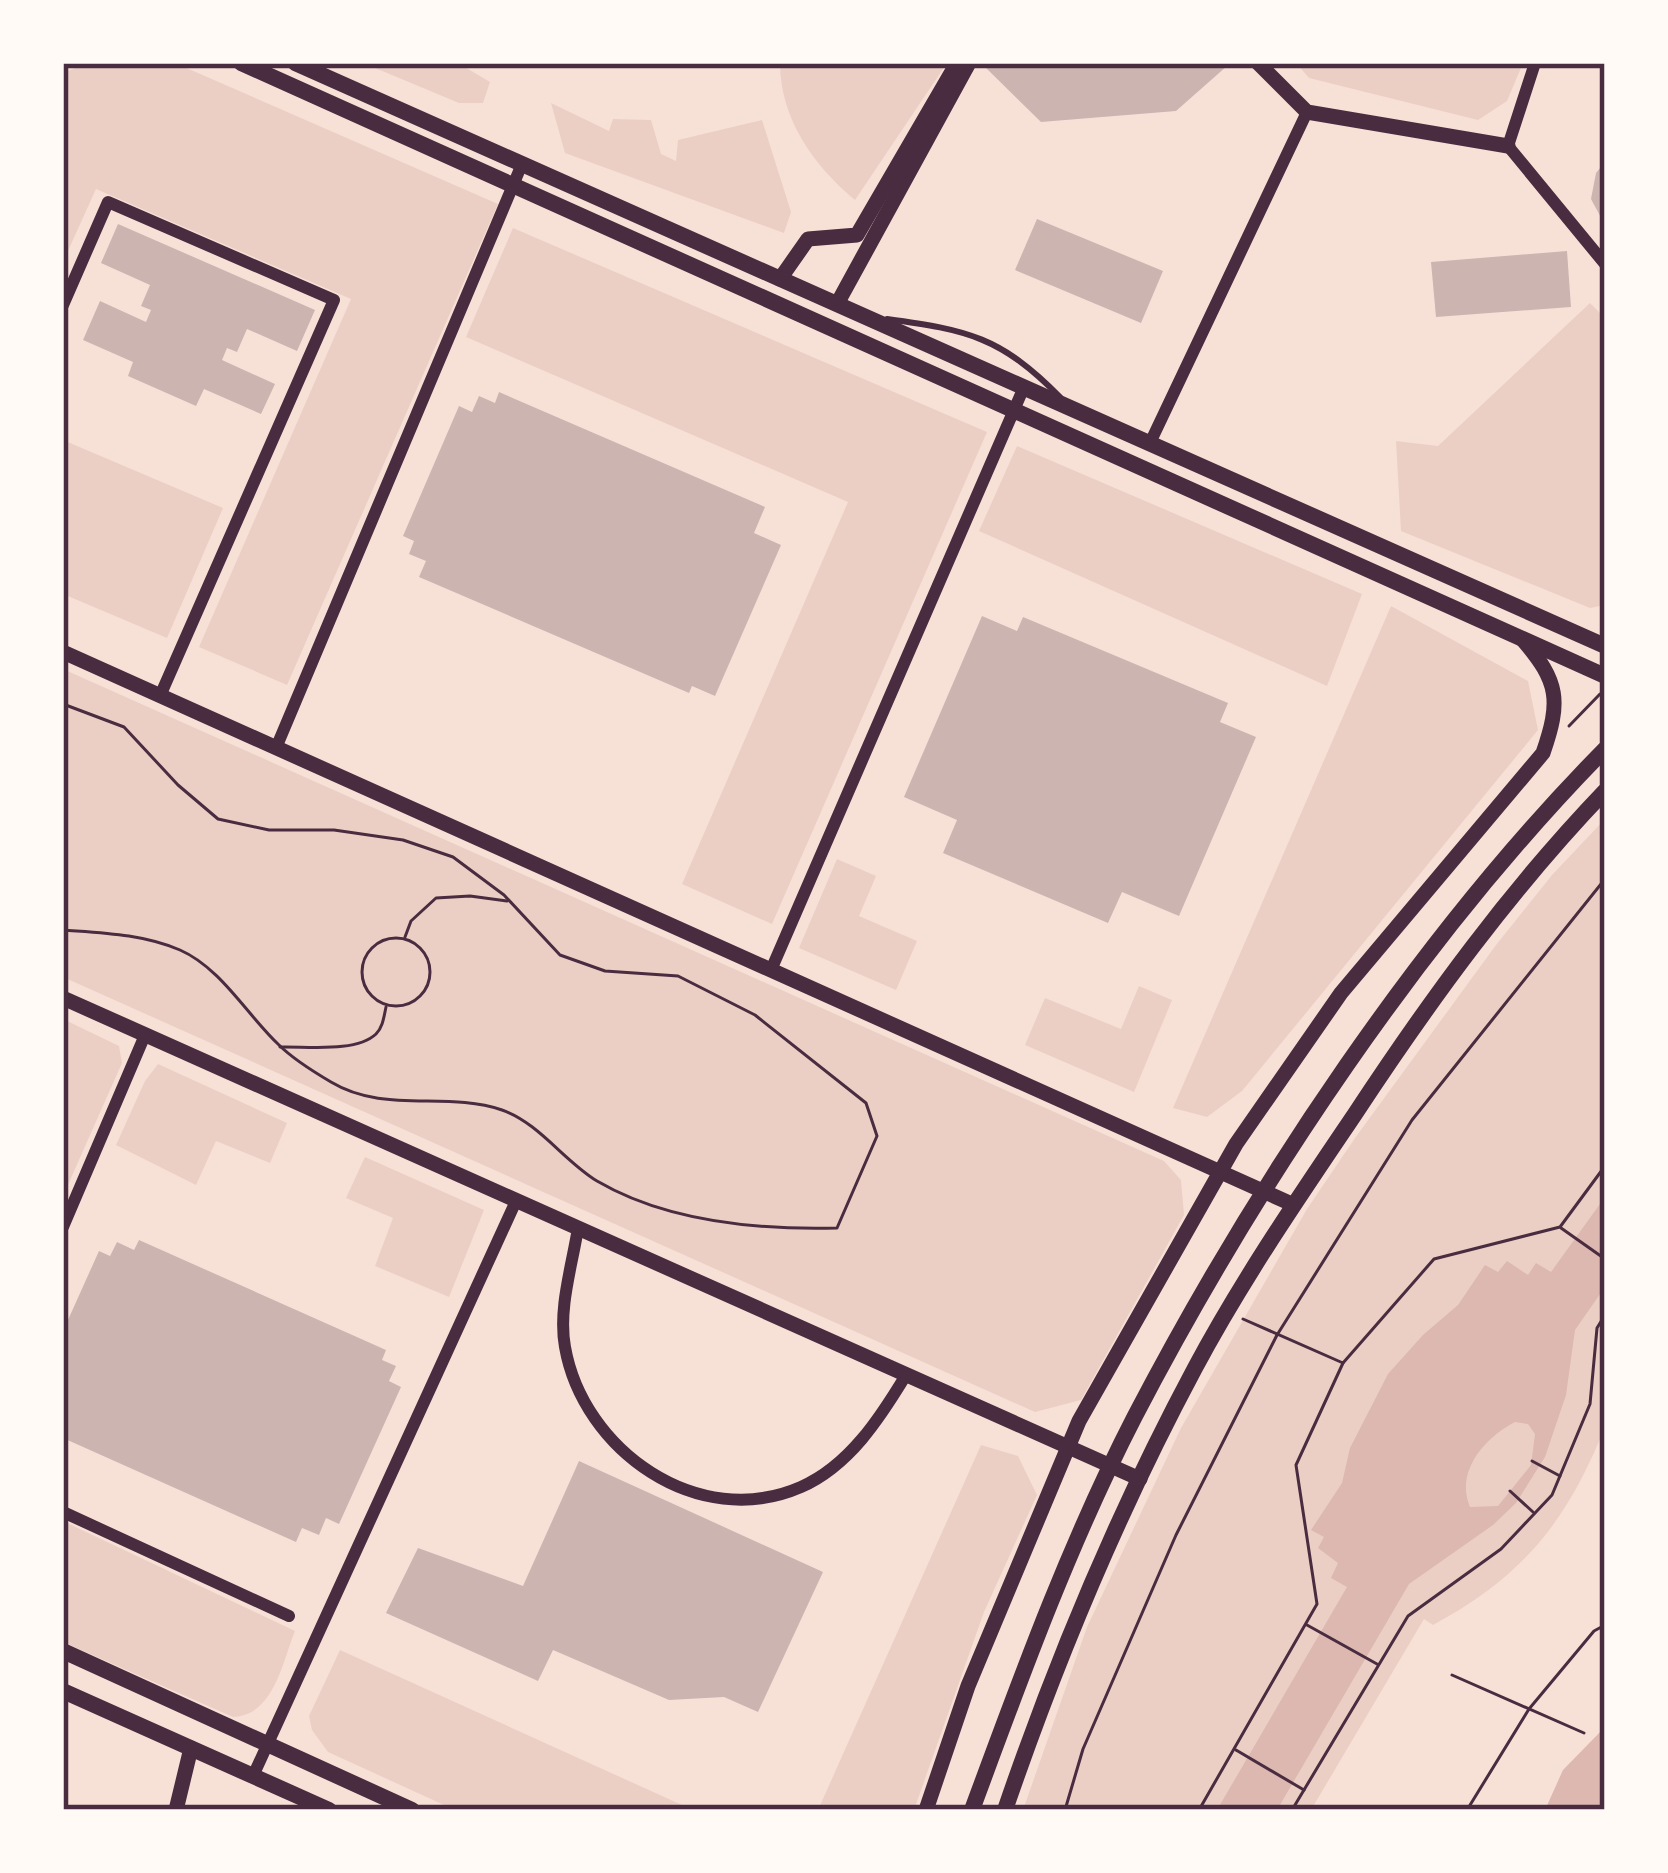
<svg xmlns="http://www.w3.org/2000/svg" width="1668" height="1873" font-family="'Times New Roman',serif">
<style>
.green{fill:#ebcfc5}
.water{fill:#dcb8b0;fill-rule:evenodd}
.building{fill:#ccb4b1}
.lines{fill:none;stroke-linecap:round;stroke-linejoin:round}
.path{stroke:#4a2c40;stroke-width:3}
.service{stroke:#4a2c40;stroke-width:6}
.minor{stroke:#4a2c40;stroke-width:12}
.tertiary{stroke:#4a2c40;stroke-width:15}
.secondary{stroke:#4a2c40;stroke-width:16}
.neatline{fill:none;stroke:#4a2c40;stroke-width:4.5}
</style>
<rect width="100%" height="100%" fill="#f7e1d7"/>
<g class="green">
<polygon points="87,63 175,63 498,204 287,685 199,647 351,299 96,189 63,262 63,73"/>
<polygon points="363,63 458,63 490,82 483,103 459,103"/>
<path d="M780 63H947L855 200C814 166 780 119 780 63Z"/>
<polygon points="1296,63 1523,63 1507,101 1478,120 1309,78"/>
<polygon points="551,103 609,131 613,119 651,120 661,154 676,161 678,140 762,120 791,212 784,233 565,153"/>
<polygon points="513,228 987,432 772,924 682,884 848,502 466,337"/>
<polygon points="1590,303 1605,318 1605,605 1590,608 1401,531 1396,441 1438,446"/>
<polygon points="63,440 223,508 167,638 63,594"/>
<polygon points="1017,446 1362,594 1327,686 979,531"/>
<polygon points="1391,606 1528,681 1538,730 1242,1091 1207,1117 1173,1108"/>
<polygon points="63,669 1164,1161 1181,1180 1184,1215 1081,1400 1035,1412 63,977"/>
<path d="M1605 819V1427C1567 1521 1524 1576 1433 1625L1424 1619 1311 1810H1023L1087 1627 1181 1428 1307 1209 1355 1138 1496 945 1552 875Z"/>
<polygon points="837,859 876,876 859,916 917,941 896,990 799,948"/>
<polygon points="1139,986 1172,1000 1134,1092 1025,1045 1045,998 1121,1029"/>
<polygon points="63,1019 119,1046 122,1063 63,1196"/>
<polygon points="158,1064 287,1123 270,1163 216,1141 196,1185 116,1145 145,1081"/>
<polygon points="365,1157 484,1210 449,1297 375,1266 393,1218 346,1198"/>
<polygon points="981,1445 1018,1456 1037,1495 984,1612 914,1810 818,1810"/>
<path d="M63 1521 295 1631C282 1663 274 1715 233 1717L63 1642Z"/>
<polygon points="340,1650 693,1810 455,1810 328,1752 312,1730 309,1716"/>
</g>
<g class="water">
<path d="M1605 1197V1287L1575 1330 1566 1395 1545 1457 1516 1503 1493 1525 1409 1584 1277 1810H1217L1347 1587 1331 1578 1338 1563 1318 1548 1324 1537 1311 1530 1342 1483 1350 1448 1388 1374 1423 1335 1458 1305 1485 1265 1498 1272 1507 1261 1528 1275 1536 1263 1551 1272ZM1515 1422 1528 1424 1535 1434 1531 1465 1498 1506 1470 1507C1455 1472 1484 1438 1515 1422Z"/>
<polygon points="1605,1727 1605,1810 1545,1810 1563,1770"/>
</g>
<g class="building">
<polygon points="981,63 1223,63 1227,66 1176,111 1041,122"/>
<polygon points="1605,162 1605,225 1591,199 1596,173"/>
<polygon points="1037,219 1163,271 1141,323 1015,270"/>
<polygon points="118,224 315,310 297,351 247,329 237,352 227,348 222,360 275,384 261,414 204,389 196,406 128,376 133,362 83,340 100,301 146,322 151,310 141,306 150,285 101,263"/>
<polygon points="1567,251 1571,307 1436,317 1431,262"/>
<polygon points="499,392 765,507 754,533 781,545 715,696 692,686 689,693 419,577 426,561 409,554 414,541 403,536 459,406 472,412 479,396 495,403"/>
<polygon points="982,616 1017,631 1023,617 1228,703 1220,722 1256,737 1179,916 1122,892 1108,923 943,853 957,820 904,797"/>
<polygon points="139,1240 386,1350 382,1360 396,1366 389,1381 401,1387 339,1524 326,1518 319,1535 302,1528 296,1542 63,1438 63,1331 99,1251 110,1256 117,1242 134,1250"/>
<polygon points="579,1461 823,1572 758,1712 724,1697 669,1700 553,1650 538,1681 386,1613 418,1548 523,1586"/>
</g>
<g class="lines">
<g class="path">
<path d="M63 704 124 727 178 785 218 819 269 830H334L403 840 453 857 504 895 560 955 605 971 678 976 755 1015 866 1103 877 1136 837 1228C759 1230 667 1222 597 1181 564 1161 539 1123 502 1110 446 1091 384 1114 331 1082 314 1072 293 1059 279 1045 247 1015 221 968 180 950 142 934 103 933 63 930"/>
<polyline points="1569,726 1600,694"/>
<polyline points="405,937 411,921 436,898 470,896 507,901"/>
<circle cx="396" cy="972" r="34"/>
<path d="M280 1047C306 1046 356 1053 376 1034 383 1027 384 1016 386 1007"/>
<polyline points="1561,1228 1605,1259"/>
<polyline points="1243,1319 1343,1363 1434,1259 1560,1227 1605,1166"/>
<polyline points="1532,1461 1560,1476"/>
<polyline points="1510,1491 1533,1512"/>
<polyline points="1307,1625 1377,1664"/>
<polyline points="1452,1675 1584,1733"/>
<polyline points="1236,1750 1304,1790"/>
<polyline points="1065,1810 1083,1749 1176,1535 1277,1335 1412,1120 1605,879"/>
<polyline points="1199,1810 1317,1604 1296,1465 1343,1363"/>
<polyline points="1292,1810 1408,1616 1501,1549 1552,1495 1590,1404 1597,1328 1605,1315"/>
<polyline points="1467,1810 1529,1709 1594,1631 1605,1625"/>
</g>
<path class="service" d="M887 319C968 330 1001 337 1060 397"/>
<g class="minor">
<polyline points="1535,63 1508,146 1605,264"/>
<polyline points="63,305 108,202 334,300 160,696"/>
<polyline points="1150,443 1307,112"/>
<polyline points="276,748 522,164"/>
<polyline points="771,970 1024,387"/>
<polyline points="63,1227 145,1035"/>
<path d="M578 1228C572 1266 558 1309 565 1347 583 1450 698 1532 801 1487 849 1466 880 1418 906 1375"/>
<polyline points="63,1512 289,1616"/>
<polyline points="253,1776 516,1201"/>
</g>
<g class="tertiary">
<polyline points="1258,63 1307,112 1508,146"/>
<polyline points="780,279 808,239 857,235 957,63"/>
<polyline points="837,304 969,63"/>
<polyline points="63,652 1294,1205"/>
<polyline points="63,998 1140,1479"/>
<polyline points="176,1810 191,1748"/>
<path d="M926 1810 968 1686 1079 1421 1236 1144 1341 993 1543 753C1561 701 1559 682 1523 640"/>
</g>
<g class="secondary">
<polyline points="241,63 1605,676"/>
<polyline points="295,63 1605,646"/>
<polyline points="63,1651 412,1810"/>
<polyline points="63,1691 329,1810"/>
<path d="M972 1810C1021 1677 1070 1542 1135 1416 1256 1184 1421 936 1605 749"/>
<path d="M1005 1810C1057 1658 1119 1510 1195 1368 1242 1280 1299 1197 1355 1114 1430 1000 1511 889 1605 791"/>
</g>
</g>
<rect width="1668" height="1873" fill="none" stroke="#fffaf5" stroke-width="132"/>
<rect x="66" y="66" width="1536" height="1741" class="neatline"/>
</svg>
